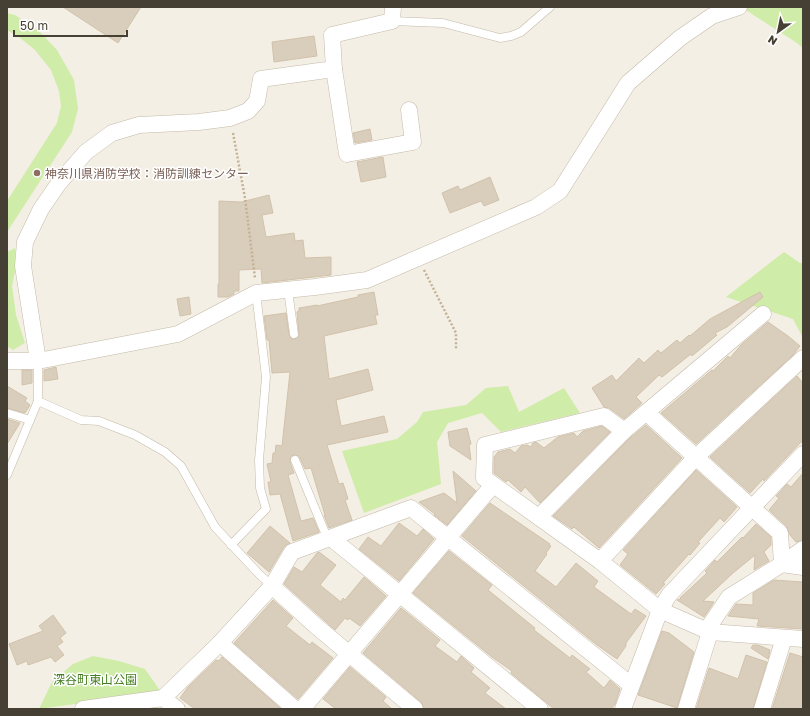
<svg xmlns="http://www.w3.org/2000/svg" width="810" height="716" font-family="'Golos Text','Noto Sans JP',sans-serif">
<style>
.green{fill:#cfeca8}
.building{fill:#d9cdbb;stroke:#d2c2ab}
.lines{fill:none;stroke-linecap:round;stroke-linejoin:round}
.service-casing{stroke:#c3b9a9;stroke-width:9}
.minor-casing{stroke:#c3b9a9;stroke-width:17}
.path{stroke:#c3b295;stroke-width:2.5;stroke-dasharray:2 2;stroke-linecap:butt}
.service{stroke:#fff;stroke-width:8}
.minor{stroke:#fff;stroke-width:16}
.education-dot{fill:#8d6e63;stroke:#fff;stroke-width:1.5}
.labels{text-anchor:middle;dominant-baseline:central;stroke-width:3;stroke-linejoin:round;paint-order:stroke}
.education-label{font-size:12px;fill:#785e54;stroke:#fff;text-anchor:start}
.park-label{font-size:12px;fill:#457e21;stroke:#fff}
</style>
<rect width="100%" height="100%" fill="#f4efe4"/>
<g class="green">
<polygon points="741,7 803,7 803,48 797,43"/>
<polygon points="7,13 15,15 40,32 57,50 74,80 78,109 72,132 7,232 7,201 57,123 61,106 59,91 51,70 35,50 19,37 7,30"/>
<polygon points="15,248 16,266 12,286 16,315 25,343 13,350 7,346 7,252"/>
<polygon points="784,252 800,263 803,263 803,338 793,319 726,297"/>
<polygon points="508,386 519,412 564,388 580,413 501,432 482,413 448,423 437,442 441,484 364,513 342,451 397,439 417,422 423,412 466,405 486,388"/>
<polygon points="93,656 119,661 145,669 161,692 39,709 52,682 73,664"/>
</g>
<g class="building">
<polygon points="63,7 141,7 118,43"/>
<polygon points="314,36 317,56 274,62 272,42"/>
<polygon points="370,129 372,140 355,143 353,133"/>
<polygon points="383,157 386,177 361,182 357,162"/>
<polygon points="490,177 499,200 484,206 481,201 450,213 442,193 458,186 460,190"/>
<polygon points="269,195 273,213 262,215 266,237 294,233 295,241 303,240 305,258 331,257 331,275 262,283 261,269 239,270 239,291 234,291 234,294 228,297 218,297 218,284 219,284 219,201 241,202"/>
<polygon points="374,292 378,315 375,315 377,324 324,336 329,379 368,369 373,390 336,400 341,426 384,416 388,432 327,445 339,484 343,483 348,499 345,500 352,520 329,528 324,515 325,515 311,468 305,469 299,456 295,455 291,456 290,462 294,473 288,475 301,521 313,518 319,532 293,541 280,494 270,495 268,482 271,482 267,464 272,463 273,453 275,453 276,445 282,446 290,372 272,373 269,340 267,340 264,316 286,313 289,335 292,339 295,339 299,336 299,334 297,312 299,311 299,308 317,305 317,306 358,297 358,295"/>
<polygon points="760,292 763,297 727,327 715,333 717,335 692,356 691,354 662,377 659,375 636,397 642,403 624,419 609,408 604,407 592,388 612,375 616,381 639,358 644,363 658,350 661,353 677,340 680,343 689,335 690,336 710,319"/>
<polygon points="189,297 191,314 180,316 177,299"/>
<polygon points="768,322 788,336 800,346 793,355 696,444 661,413 712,370 713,371 728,356 730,358 741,345"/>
<polygon points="56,367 58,379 44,381 44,370"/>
<polygon points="22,370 32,370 32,383 22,385"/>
<polygon points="797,376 803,383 803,440 764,481 763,479 750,493 710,457"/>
<polygon points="7,386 27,398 25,401 30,405 25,413 7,408"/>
<polygon points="7,419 20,423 7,444"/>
<polygon points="646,425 682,458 599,548 574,527 572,529 553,516 630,438"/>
<polygon points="602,426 610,432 540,503 525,487 521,492 508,480 506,482 494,473 494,457 498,452 510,449 515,453 521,446 527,445 531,447 533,443 536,442 544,448 558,437 574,433 577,437 583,431"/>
<polygon points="467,428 471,444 469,445 471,460 450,446 448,432"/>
<polygon points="696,470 737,507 724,522 720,518 698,542 700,543 690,555 689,554 663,583 665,584 656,594 620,565 628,554 623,550"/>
<polygon points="453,471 476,491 447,525 434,515 435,514 419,502 444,493 457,503"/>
<polygon points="803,473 803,540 796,542 790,535 786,526 769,510 779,498 776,496 778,494 787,484 791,487"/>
<polygon points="490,503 550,544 549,545 551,546 546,553 547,554 535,571 556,587 576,563 598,581 594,587 631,614 635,609 646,616 626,643 626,646 617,659 597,645 462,536"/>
<polygon points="399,523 417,536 423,529 434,539 399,581 359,549 368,537 381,546"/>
<polygon points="756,524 771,537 771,545 764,552 769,561 754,570 755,555 733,573 703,601 714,602 704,617 677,600 681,599 680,598 707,573 705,571 715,560 717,562 742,537 743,538"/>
<polygon points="270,526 290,543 284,547 269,572 247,553"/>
<polygon points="449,551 492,585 488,590 535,628 534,630 570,658 572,655 590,669 586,672 604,688 610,680 620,689 615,704 611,709 554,709 511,673 512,671 492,657 413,593"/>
<polygon points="319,552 336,565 320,585 341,602 343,598 345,600 364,577 386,596 360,626 349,618 348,620 345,618 335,630 284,584 294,567 302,572 317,553"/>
<polygon points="774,580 803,582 803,629 757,626 759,619 728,616 736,604 753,605 753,593"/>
<polygon points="273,600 293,618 286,626 310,645 312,642 333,658 298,699 234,643"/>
<polygon points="401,608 440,640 435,646 457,662 461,656 474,668 471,672 490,688 485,693 506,709 424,709 421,702 363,653"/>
<polygon points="53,615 66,633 60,638 63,642 57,646 64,655 55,662 51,657 28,665 27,661 17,665 9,644 43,631 39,626"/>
<polygon points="662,631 669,633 694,652 677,708 638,695"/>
<polygon points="753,645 758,645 770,650 768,659 751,648"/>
<polygon points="790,653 803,657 803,709 772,709"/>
<polygon points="746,655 767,662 753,709 696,709 709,668 738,679"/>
<polygon points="222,657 281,709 195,709 180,698 188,687 216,660 219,661"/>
<polygon points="350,667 386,697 383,701 392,709 336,709 323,699"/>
</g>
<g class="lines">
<g class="service-casing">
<g id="service">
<polyline points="392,21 443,23 500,38 511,36 521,32 550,7"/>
<polyline points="288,290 294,334"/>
<polyline points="38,401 81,420 99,421 135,435 165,452 181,466 215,527 259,574 272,586"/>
<polyline points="7,413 30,420"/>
<polyline points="295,460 328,540"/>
<polyline points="7,475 38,401 38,361"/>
<polyline points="231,545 266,509 260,488 259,460 266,377 256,293"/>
</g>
</g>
<g class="minor-casing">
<g id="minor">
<polyline points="334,69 347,154 413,142 409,110"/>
<polyline points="7,361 38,361 178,334 256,293 315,287 367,280 536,207 560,191 628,83 680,38 712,16 739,7"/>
<polyline points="38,361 23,266 25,242 41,209 59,183 86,152 112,133 139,125 199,122 230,118 248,111 257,101 261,79 334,69 332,35 392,21 393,7"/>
<polyline points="647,413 780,533 782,564 803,567"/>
<polyline points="624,431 604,416 485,445 484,478 600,561 660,610 710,632 803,639"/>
<polyline points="539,517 624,431 763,314"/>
<polyline points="331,538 540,709"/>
<polyline points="600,561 696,457 803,358"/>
<polyline points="272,586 316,626 415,709"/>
<polyline points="706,631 729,597 782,564 803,549"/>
<polyline points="220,643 295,709"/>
<polyline points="163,698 177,709"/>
<polyline points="83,709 163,698 220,643 272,586 292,552 411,508 631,685"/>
<polyline points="302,709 493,485"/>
<polyline points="623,709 660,610 669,595 803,454"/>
<polyline points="686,709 710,632"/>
<polyline points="762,709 784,638"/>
</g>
</g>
<g class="path">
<polyline points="233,133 245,198 255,278"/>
<polyline points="424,270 456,333 456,349"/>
</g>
<use href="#service" class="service"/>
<use href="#minor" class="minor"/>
</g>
<circle class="education-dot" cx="37" cy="173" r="4"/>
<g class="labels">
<g class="education-label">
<text x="45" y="173">神奈川県消防学校：消防訓練センター</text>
</g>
<g class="park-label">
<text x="95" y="679">深谷町東山公園</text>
</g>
</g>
<rect width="810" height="716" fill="none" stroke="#463f33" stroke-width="16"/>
<g transform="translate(778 32) rotate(213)" stroke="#ffffff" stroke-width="3" paint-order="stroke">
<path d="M0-3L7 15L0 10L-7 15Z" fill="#463f33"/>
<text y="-6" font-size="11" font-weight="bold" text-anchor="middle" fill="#463f33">N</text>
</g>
<path d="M14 30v6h113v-6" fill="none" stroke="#463f33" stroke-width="2"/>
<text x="20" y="30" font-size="12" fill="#463f33" stroke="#ffffff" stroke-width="3" paint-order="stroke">50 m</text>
</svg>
